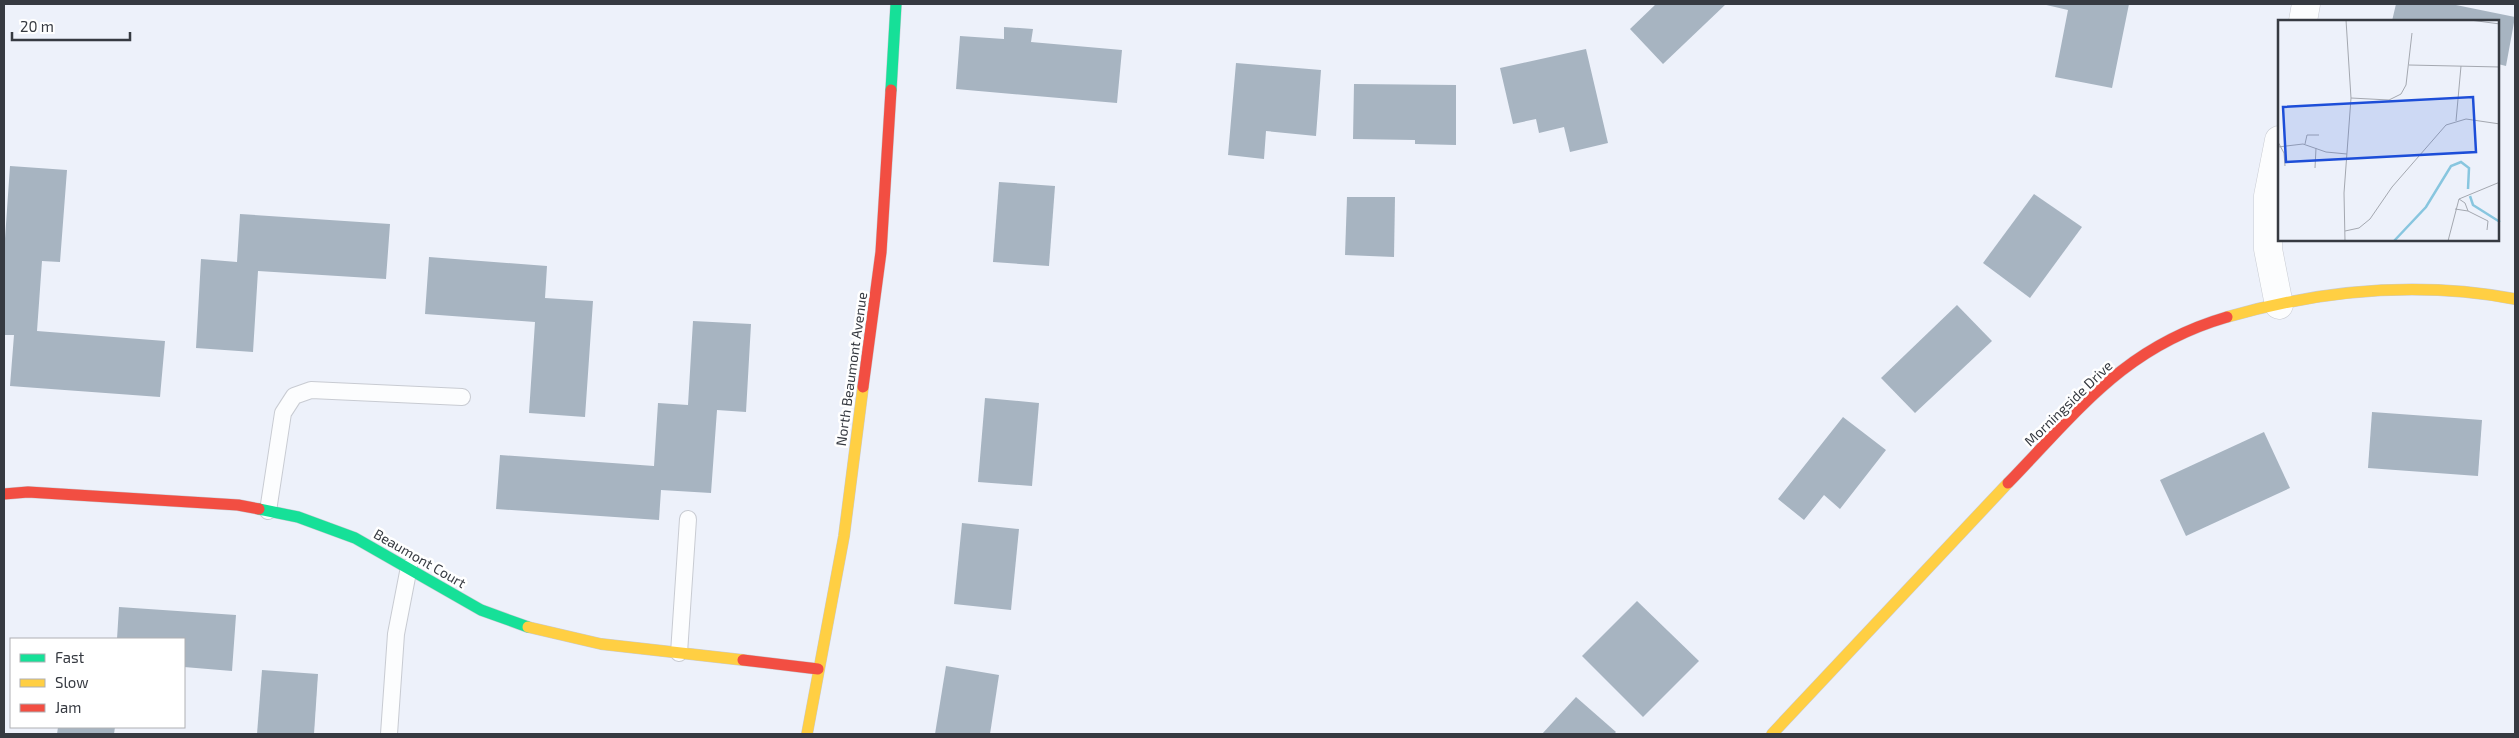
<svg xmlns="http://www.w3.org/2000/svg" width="2519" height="738" font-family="'Exo 2',sans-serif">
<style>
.building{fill:#a7b4c1}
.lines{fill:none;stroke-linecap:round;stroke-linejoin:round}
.lane-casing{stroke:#c8cbd2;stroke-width:18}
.street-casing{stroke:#c8cbd2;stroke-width:29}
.fast-casing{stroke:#c8cbd2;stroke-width:12}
.slow-casing{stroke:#c8cbd2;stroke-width:12}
.jam-casing{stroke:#c8cbd2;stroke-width:12}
.lane{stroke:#fcfdfe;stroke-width:16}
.street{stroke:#fcfdfe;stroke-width:28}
.fast{stroke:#16e098;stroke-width:11}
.slow{stroke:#ffcf43;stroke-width:11}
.jam{stroke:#f24e42;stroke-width:11}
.labels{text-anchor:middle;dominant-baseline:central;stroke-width:5;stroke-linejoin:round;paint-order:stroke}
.street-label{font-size:14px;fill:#363a41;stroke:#fff}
.inset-river{fill:none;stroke:#88c6df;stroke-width:2.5}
.inset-road{fill:none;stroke:#a4a8b0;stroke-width:1}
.view{fill:#1d4ed8;fill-opacity:0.15;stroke:#1d4ed8;stroke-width:2.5}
.inset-edge{fill:none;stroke:#363a41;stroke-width:2.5}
</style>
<rect width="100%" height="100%" fill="#edf1fa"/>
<g class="building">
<polygon points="1656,4 1726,4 1663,64 1630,29"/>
<polygon points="2042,4 2129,4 2112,88 2055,77 2068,10"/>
<polygon points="2396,4 2451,4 2515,17 2506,66 2498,64 2498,21 2392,21"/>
<polygon points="1004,27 1033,29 1031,42 1122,50 1117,103 956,89 960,36 1004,39"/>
<polygon points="1586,49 1608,143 1570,152 1564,127 1539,133 1536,119 1513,124 1500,68"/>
<polygon points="1236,63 1321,70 1316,136 1266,131 1264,159 1228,155"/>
<polygon points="1354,84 1456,85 1456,145 1415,144 1415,140 1353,139"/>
<polygon points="10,166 67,170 60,262 42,261 37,331 165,341 160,397 10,386 14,335 4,335 4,253"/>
<polygon points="999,182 1055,186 1049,266 993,262"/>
<polygon points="2034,194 2082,227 2030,298 1983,263"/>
<polygon points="1347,197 1395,197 1394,257 1345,255"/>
<polygon points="240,214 390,224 386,279 258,271 253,352 196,348 201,259 237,262"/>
<polygon points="429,257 547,266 545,298 593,301 585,417 529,413 535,322 425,314"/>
<polygon points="1957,305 1992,341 1915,413 1881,378"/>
<polygon points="693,321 751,324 746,412 717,410 711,493 661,490 659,520 496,509 500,455 654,466 658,403 688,405"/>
<polygon points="985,398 1039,403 1032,486 978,482"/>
<polygon points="2372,412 2482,420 2478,476 2368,468"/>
<polygon points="1843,417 1886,450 1840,509 1824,495 1804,520 1778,499"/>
<polygon points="2264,432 2290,488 2186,536 2160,480"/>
<polygon points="962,523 1019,529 1011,610 954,604"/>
<polygon points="1637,601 1699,661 1643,717 1582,656"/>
<polygon points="119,607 236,615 232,671 184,667 184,639 117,639"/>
<polygon points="946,666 999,675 990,734 935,734"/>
<polygon points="262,670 318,674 314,734 257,734"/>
<polygon points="1576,697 1616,732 1614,734 1542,734"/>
<polygon points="58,727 115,727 114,734 57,734"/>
</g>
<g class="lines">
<g class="lane-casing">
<g id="lane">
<polyline points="268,511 283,413 294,396 311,390 462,397"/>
<polyline points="679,653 688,519"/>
<polyline points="389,734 396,634 409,567"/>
</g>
</g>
<g class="street-casing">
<g id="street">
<polyline points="2303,21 2306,4"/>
<polyline points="2279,305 2268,249 2268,196 2279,140"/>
</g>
</g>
<g class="fast-casing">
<g id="fast">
<polyline points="891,90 896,4"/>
<polyline points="259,509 298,517 355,538 481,610 528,627"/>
</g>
</g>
<g class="slow-casing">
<g id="slow">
<path d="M2227 317C2321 290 2418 281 2515 299"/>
<polyline points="528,627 601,644 743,660"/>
<polyline points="807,734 844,536 863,387"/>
<polyline points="1772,734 2008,483"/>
</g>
</g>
<g class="jam-casing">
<g id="jam">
<polyline points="863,387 881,252 891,90"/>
<path d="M2008 483C2079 410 2124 347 2227 317"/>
<polyline points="4,494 28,492 238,505 259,509"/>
<polyline points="743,660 818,669"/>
</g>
</g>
<use href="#lane" class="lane"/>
<use href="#street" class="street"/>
<use href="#fast" class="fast"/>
<use href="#slow" class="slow"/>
<use href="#jam" class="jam"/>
</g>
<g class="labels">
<g class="street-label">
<text transform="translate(851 369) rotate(-82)">North Beaumont Avenue</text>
<text transform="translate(2068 403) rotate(-44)">Morningside Drive</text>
<text transform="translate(420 558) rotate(30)">Beaumont Court</text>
</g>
</g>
<g transform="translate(2278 20)">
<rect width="221" height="221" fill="#edf1fa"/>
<path class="inset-river" d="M192 176 195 185 222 202M116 221 148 187 173 146 183 142 191 148 190 169"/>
<path class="inset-road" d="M192 0 222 4M131 45 222 47M73 78 111 80 123 74 128 65 134 13M178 101 183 46M0 122 6 133 7 146M27 124 29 115H41M0 127 25 124 48 132 69 134M37 148 38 128M177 189 190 191 187 183 181 179M190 191 210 201 209 210M67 211 81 208 92 199 114 167 168 105 188 99 222 104M67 221 66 173 73 78 68 0M170 221 181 179 222 162"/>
<path class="view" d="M195 77 198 132 8 142 5 87Z"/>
<rect width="221" height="221" class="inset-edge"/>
</g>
<rect width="2519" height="738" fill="none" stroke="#363a41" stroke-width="10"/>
<rect x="10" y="638" width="175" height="90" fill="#ffffff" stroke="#afb0b3"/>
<rect x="20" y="654" width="25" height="8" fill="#16e098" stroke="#afb0b3"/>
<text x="55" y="663" font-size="15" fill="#363a41">Fast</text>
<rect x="20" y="679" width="25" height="8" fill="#ffcf43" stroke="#afb0b3"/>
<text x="55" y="688" font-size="15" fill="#363a41">Slow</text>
<rect x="20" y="704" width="25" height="8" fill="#f24e42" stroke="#afb0b3"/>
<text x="55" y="713" font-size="15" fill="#363a41">Jam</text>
<path d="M12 32v8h118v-8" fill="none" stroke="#363a41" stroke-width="2.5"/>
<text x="20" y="32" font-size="15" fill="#363a41" stroke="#ffffff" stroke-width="4" paint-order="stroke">20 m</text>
</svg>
